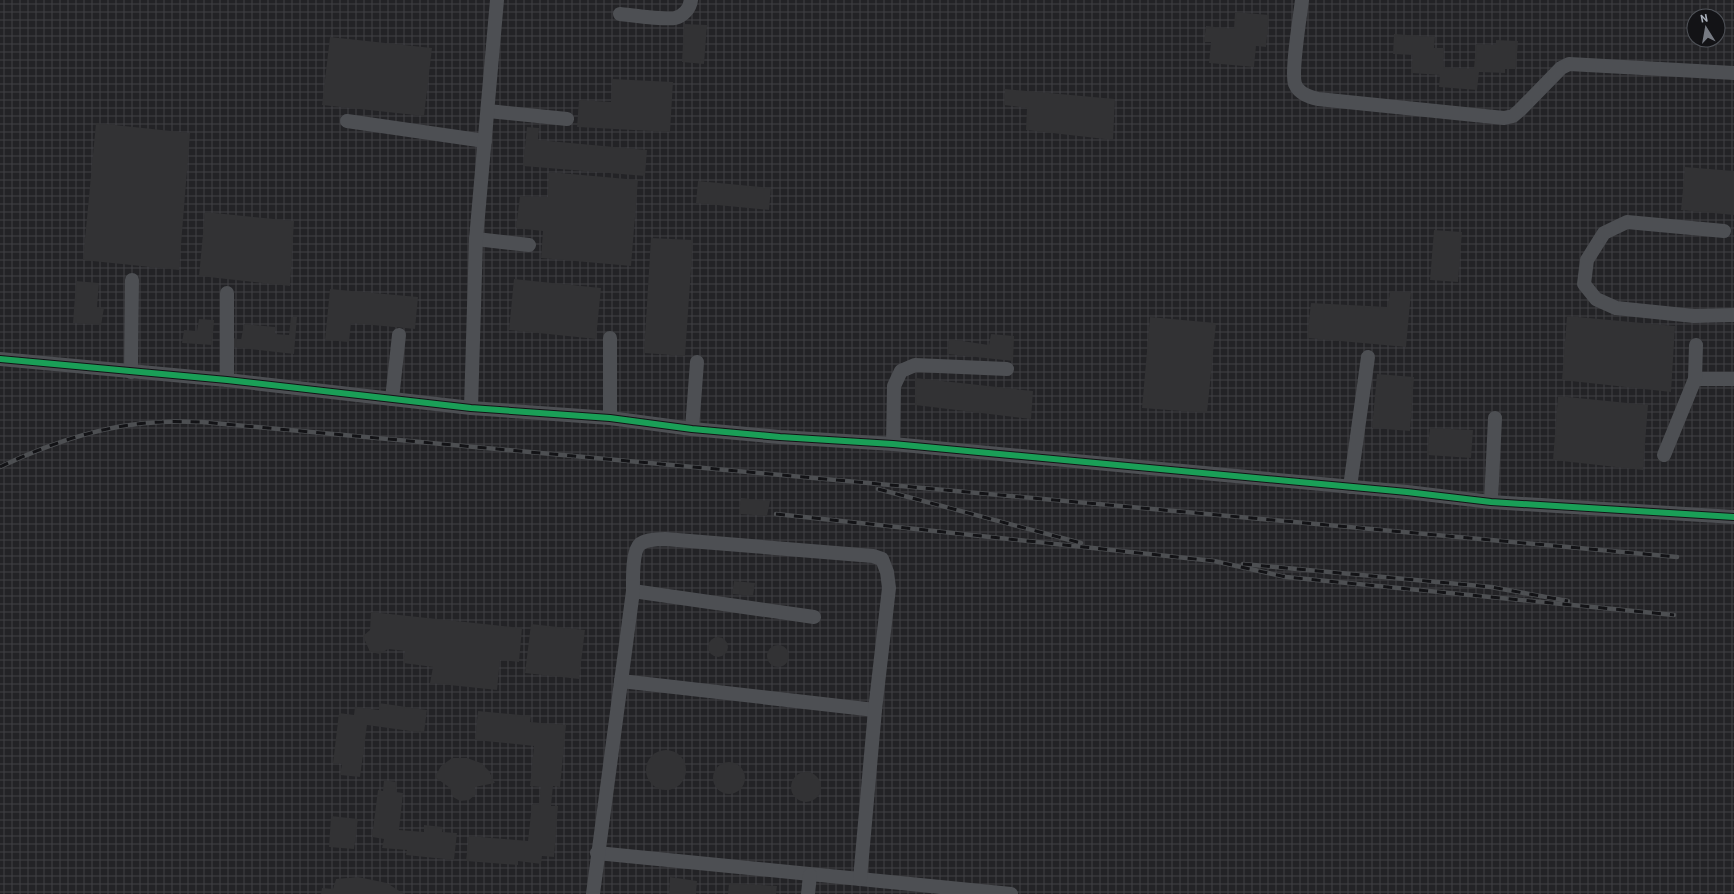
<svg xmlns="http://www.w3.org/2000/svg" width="1734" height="894" font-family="Barlow,sans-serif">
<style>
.industrial{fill:url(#industrial-grid);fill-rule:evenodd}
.building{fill:#323234}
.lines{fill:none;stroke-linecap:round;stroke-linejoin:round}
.minor{stroke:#4d4f53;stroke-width:14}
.rail-casing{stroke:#4d4f52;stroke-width:4.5}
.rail{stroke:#131316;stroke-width:3;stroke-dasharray:9;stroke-linecap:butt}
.cycleway-casing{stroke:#131316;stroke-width:8}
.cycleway{stroke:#1a9f57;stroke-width:6}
</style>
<defs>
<pattern id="industrial-grid" width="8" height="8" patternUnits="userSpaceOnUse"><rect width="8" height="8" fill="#232326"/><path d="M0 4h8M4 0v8" fill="none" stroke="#404044"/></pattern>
</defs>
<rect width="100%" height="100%" fill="#19191a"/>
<path class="industrial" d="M0 0H1734V894H0ZM1694 16H1718V40H1694Z"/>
<g class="building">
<polygon points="1235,12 1269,15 1266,47 1256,46 1254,67 1209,63 1211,42 1204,42 1206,26 1234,29"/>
<polygon points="684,24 707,25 704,64 682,62"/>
<polygon points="1394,34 1435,37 1434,48 1444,48 1443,67 1474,69 1476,44 1496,45 1496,40 1518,41 1516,69 1505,69 1505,73 1479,72 1477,90 1439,87 1440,75 1411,73 1413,55 1393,54"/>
<polygon points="330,37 432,48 424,116 322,105"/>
<polygon points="612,79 673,82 670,132 577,127 579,100 611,102"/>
<polygon points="1005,89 1115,99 1113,140 1026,130 1027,108 1004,105"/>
<polygon points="96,123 190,133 179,270 83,260"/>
<polygon points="527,127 539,128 538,140 647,150 645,176 523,166"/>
<polygon points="1685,167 1734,171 1734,215 1681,210"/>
<polygon points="549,172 638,180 631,266 541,258 543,231 516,228 520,196 548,197"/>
<polygon points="698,181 771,188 769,210 696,203"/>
<polygon points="205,212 294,221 290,286 199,276"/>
<polygon points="1434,230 1462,232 1458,282 1430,280"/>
<polygon points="651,238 693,240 685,356 644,353"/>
<polygon points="514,279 601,288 596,339 509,330"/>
<polygon points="76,281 99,283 97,307 104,308 101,325 73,323"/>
<polygon points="330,289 418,297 415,329 351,323 349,342 325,340"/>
<polygon points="1390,291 1411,292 1406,347 1307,338 1311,303 1388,307"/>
<polygon points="1567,316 1675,326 1671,392 1562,380"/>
<polygon points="291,317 297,317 294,354 232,347 233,338 241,340 244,324 275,327 275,334 289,335"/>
<polygon points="1150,317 1216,323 1207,413 1142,408"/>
<polygon points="199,319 214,320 212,345 182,343 184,330 197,331"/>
<polygon points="991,334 1014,336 1013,361 947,354 949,339 989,345"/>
<polygon points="1377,374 1414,377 1410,431 1372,428"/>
<polygon points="915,378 1033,391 1031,419 915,405"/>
<polygon points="1558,396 1648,405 1643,470 1553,460"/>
<polygon points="1430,428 1473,430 1471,458 1427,455"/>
<polygon points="741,498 770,501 767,516 739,514"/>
<polygon points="734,581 755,583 753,596 732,594"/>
<polygon points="371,612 522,628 519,662 500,660 497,690 430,683 433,667 403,663 405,651 388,649 380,654 370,652 363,636 370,630"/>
<polygon points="531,624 585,630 579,679 525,673"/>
<circle cx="718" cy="647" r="10"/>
<circle cx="778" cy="656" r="11"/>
<polygon points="379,703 427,710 424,733 367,725 360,777 340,775 342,764 333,763 339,713 354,715 355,707 379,710"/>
<polygon points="478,711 531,716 530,722 566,725 560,787 553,786 551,806 558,806 554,857 542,856 541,864 518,861 518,865 466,861 469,836 528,841 532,804 539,805 541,787 530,786 534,746 475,740"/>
<circle cx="666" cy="770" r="20"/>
<polygon points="452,758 467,758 481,763 489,771 495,783 475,787 475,795 469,800 460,801 453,797 450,788 435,777 441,766"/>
<circle cx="729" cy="778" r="16"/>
<circle cx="806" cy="787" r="15"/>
<polygon points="384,780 397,782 396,792 403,793 399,830 424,832 424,825 443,827 442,832 457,833 454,860 406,855 407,850 382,848 384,839 372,837 378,790 383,791"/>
<polygon points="331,816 358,819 354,849 329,847"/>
<polygon points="358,877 387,883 404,894 321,894 322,888 333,889 336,879"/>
<polygon points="670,877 697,881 696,894 669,894"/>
<polygon points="729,883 777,886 776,894 728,894"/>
</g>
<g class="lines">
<g class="minor">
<path d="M1302 0C1300 17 1291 71 1295 84 1299 94 1310 97 1318 99L1504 118 1513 116 1520 110 1561 68 1569 64 1734 73"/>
<path d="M620 14C631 15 666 20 675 18 683 16 690 9 691 0"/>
<polyline points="488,111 567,119"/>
<polyline points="347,121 485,141"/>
<polyline points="1724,231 1627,222 1604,233 1587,260 1584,284 1596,299 1616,308 1694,316 1734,315"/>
<polyline points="476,239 529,245"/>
<polyline points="610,338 610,418"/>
<polyline points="0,359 227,380 471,408 610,418 692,429 780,437 893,444 1407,492 1491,502 1734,517"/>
<polyline points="131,372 132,280"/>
<polyline points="1695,379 1734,379"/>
<polyline points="227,380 227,293"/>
<polyline points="392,399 399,335"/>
<polyline points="471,408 476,239 497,0"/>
<polyline points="692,429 697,362"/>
<polyline points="893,444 894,386 901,371 915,365 1007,369"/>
<polyline points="1664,455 1695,379 1696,345"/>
<polyline points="1350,487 1368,357"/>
<polyline points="1491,502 1495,418"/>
<polyline points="633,591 814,617"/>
<polyline points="621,681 875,710"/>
<polyline points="597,853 1011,894"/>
<path d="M593 894 633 591C633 580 632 551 640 544 647 539 658 539 665 539L873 556 882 559 887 572 889 588 875 710 860 879"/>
<polyline points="808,894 810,875"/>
</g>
<g class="rail-casing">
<g id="rail">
<path d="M0 467C50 443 106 424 162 422 175 421 188 422 202 422L1677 557"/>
<polyline points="878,489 1081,543"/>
<polyline points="776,514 1214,561 1286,577 1674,615"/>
<polyline points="1243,564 1491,587 1568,601"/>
</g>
</g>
<use href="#rail" class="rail"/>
<g class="cycleway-casing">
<polyline id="cycleway" points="0,359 227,380 471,408 610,418 692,429 780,437 893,444 1407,492 1491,502 1734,517"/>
</g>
<use href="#cycleway" class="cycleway"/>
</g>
<g transform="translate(1706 28) rotate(349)"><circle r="19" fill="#131316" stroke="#4f5258"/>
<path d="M0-3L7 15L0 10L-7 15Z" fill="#777b83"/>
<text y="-6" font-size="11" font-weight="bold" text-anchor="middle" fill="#aab0bb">N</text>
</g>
</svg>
